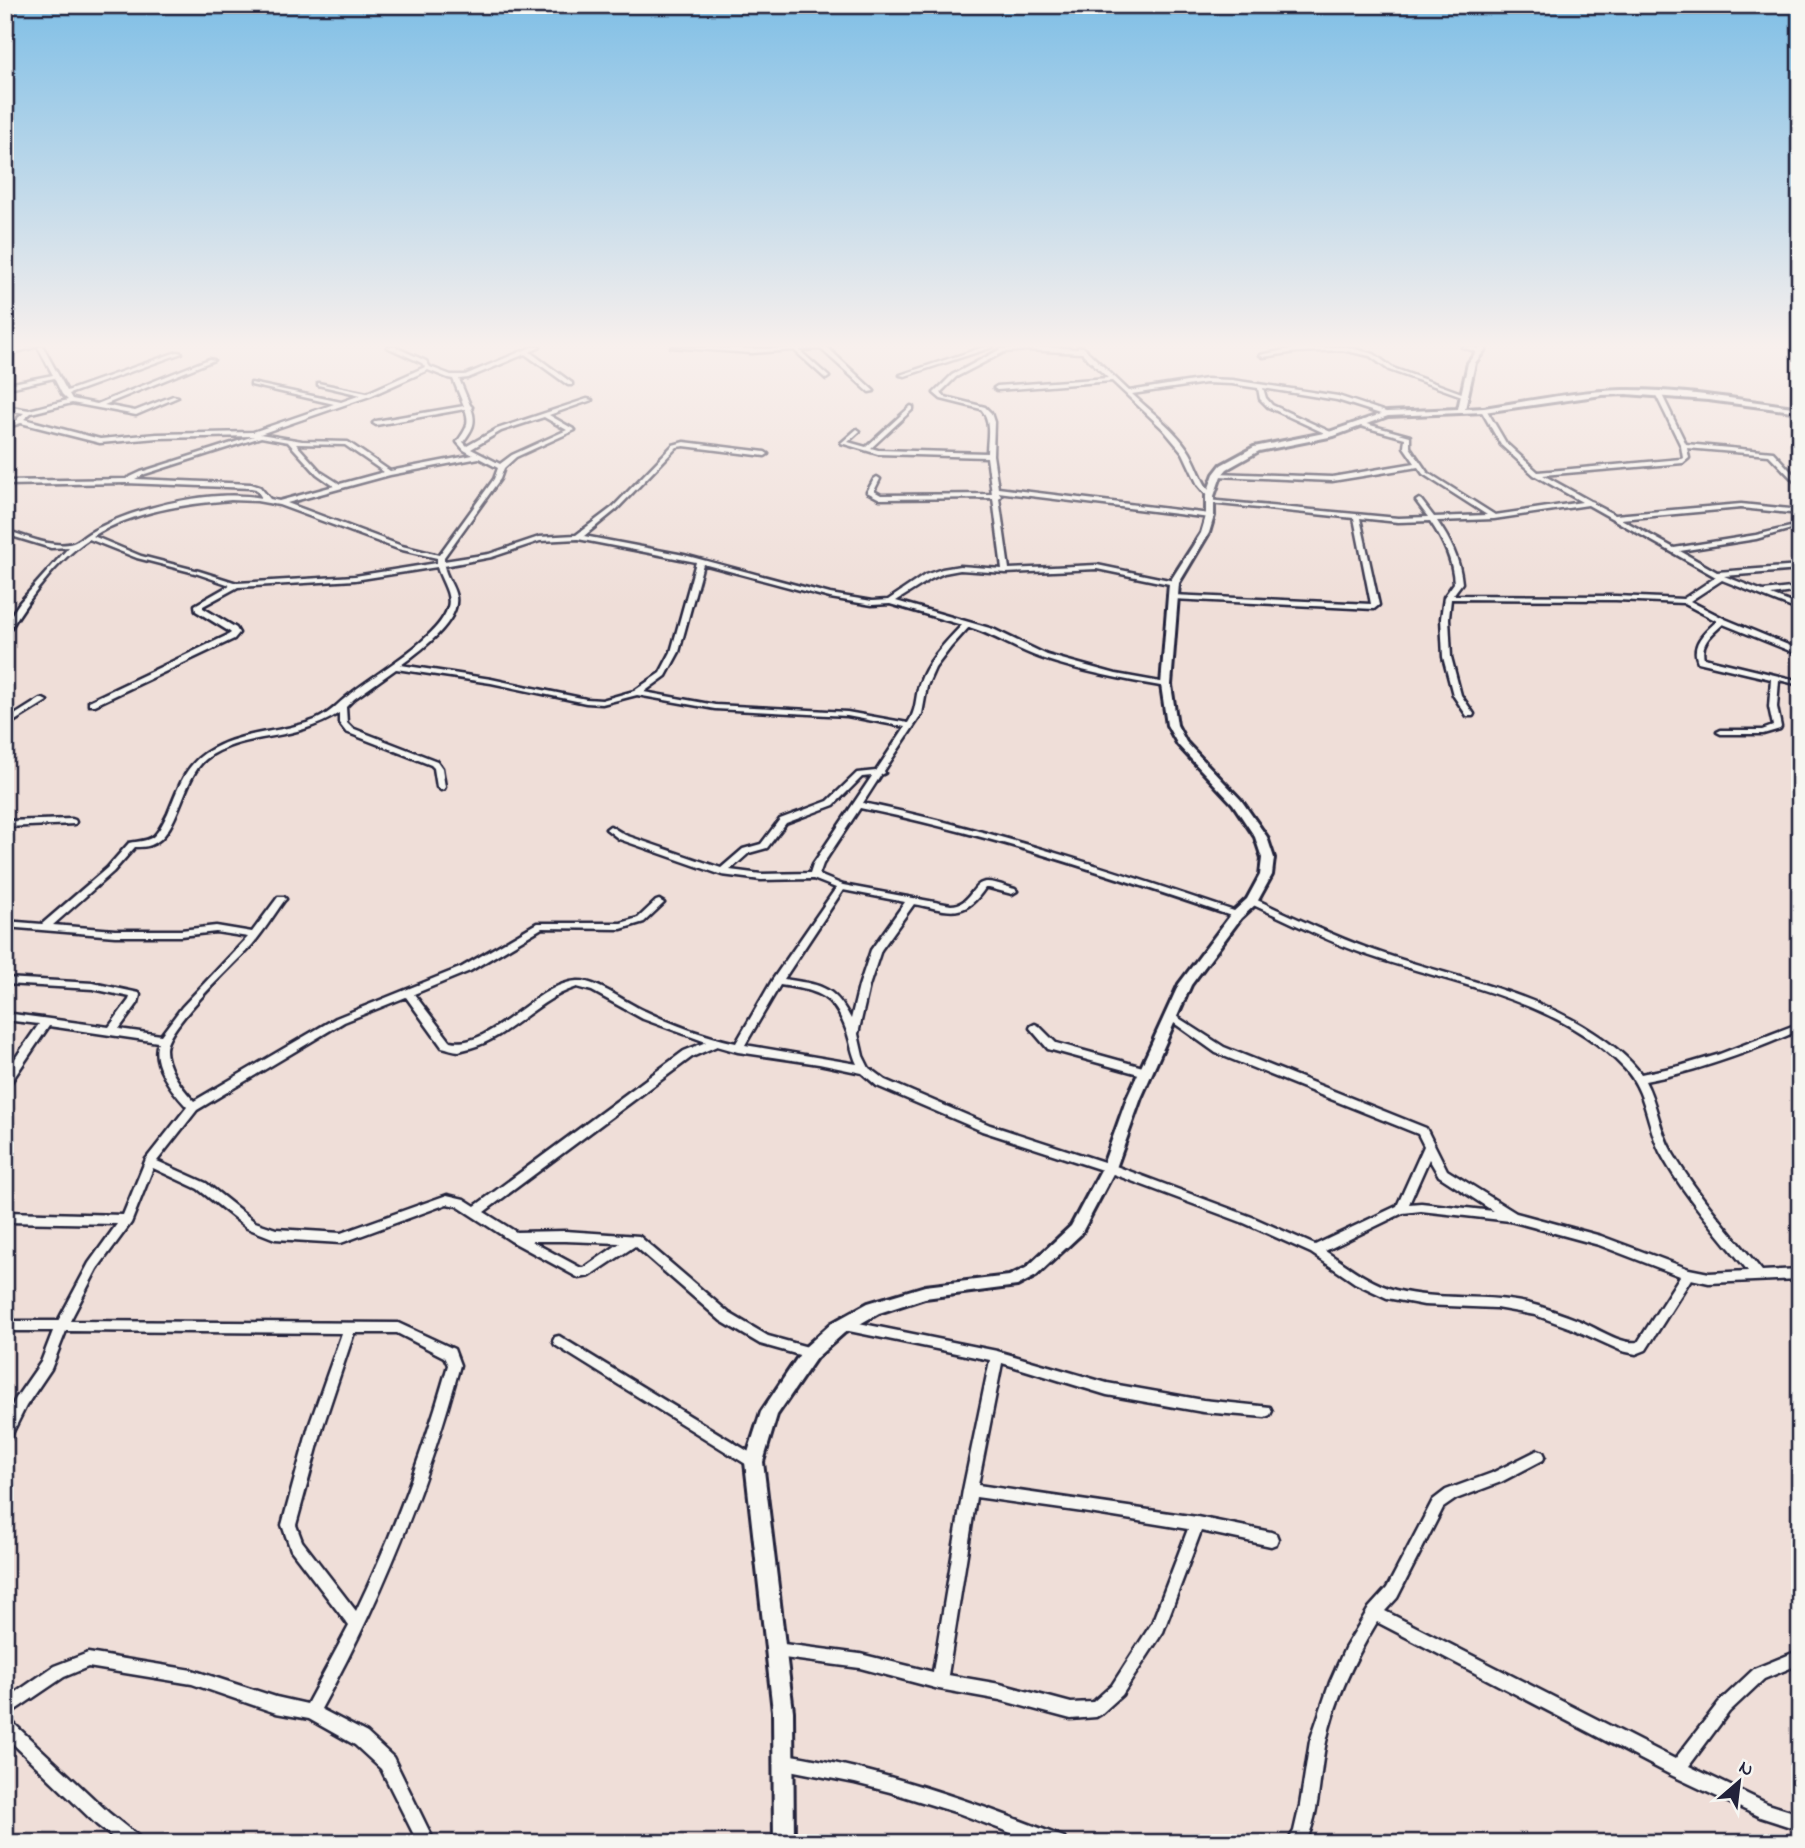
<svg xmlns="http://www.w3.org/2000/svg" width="1805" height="1848" font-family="'Indie Flower',sans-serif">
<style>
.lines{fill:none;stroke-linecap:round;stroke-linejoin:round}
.minor-casing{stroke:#22223b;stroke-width:5}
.tertiary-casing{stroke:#22223b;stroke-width:6}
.minor{fill:#f6f6f2;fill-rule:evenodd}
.tertiary{fill:#f6f6f2;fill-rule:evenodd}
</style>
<rect width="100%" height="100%" fill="#efded8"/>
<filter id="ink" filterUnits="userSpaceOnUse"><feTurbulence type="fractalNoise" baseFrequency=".0143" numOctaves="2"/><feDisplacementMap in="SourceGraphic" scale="14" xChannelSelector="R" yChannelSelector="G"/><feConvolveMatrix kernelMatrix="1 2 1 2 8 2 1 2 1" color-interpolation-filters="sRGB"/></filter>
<g filter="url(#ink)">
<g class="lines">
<g class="minor-casing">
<g id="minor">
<polygon points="23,347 35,347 5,355 5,351"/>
<path d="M38 347H43L67 391 177 352 182 353 69 394 72 399 97 404 209 359 214 360 104 405 135 411 173 396 178 397 136 415 72 403 31 413 24 419 100 439 157 434 253 432 334 404 251 385V383L341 402 361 395 318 385V383L367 393 425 367 422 363 387 347H395L426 361 430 367 451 375H465L532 347H540L530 352 572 383V385H568L525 354 468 378 459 379 470 405 472 407 471 408C477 423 472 430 463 442L467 446 497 429 587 399 592 400 549 415 575 430 516 457 504 468 500 479 444 557V561L489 554 539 537 576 535 613 507 673 445 684 442 765 452 768 454 765 456 684 446 677 447 617 509 584 536 684 555 830 594 872 601 888 600 925 575 942 569 960 566 1002 569 993 498 880 499 867 492 874 479 877 477 880 479 874 491 881 495 992 494 987 457 878 454 841 443 857 429 860 431 848 442 866 447 911 406 913 407V409L871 448 878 450 987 453C987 438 992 421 981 409L941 399 934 393 952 375 1001 349 1048 347 1078 349V347H1083L1129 391 1206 379 1232 380 1338 396 1389 413V415L1387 416 1337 400 1263 388 1266 398 1272 405 1333 433V435L1331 436 1268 407 1260 399 1258 388 1232 384 1206 383 1132 394C1150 411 1178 432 1190 453 1199 469 1201 481 1213 496L1210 498 1208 497 1198 485 1183 453 1163 429 1112 381 997 390 994 388 997 386 1108 378 1082 353 1028 350 1004 352 956 377 940 393 945 397 985 407 991 413 994 422 993 455 998 488 1210 514 1213 516 1210 518 998 492 1001 496 999 498 1009 569 1097 565 1174 581 1178 583 1174 585 1097 569 1006 573 960 570 944 573 931 579 896 601 993 629 1047 655 1116 674 1166 683 1170 685 1166 687C1125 680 1084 672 1044 659 1018 651 995 635 969 627L951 647 935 668 927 686 922 714 884 771 885 773 881 775 863 803C992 830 1116 871 1240 913L1242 915 1240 917H1234C1110 875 988 834 860 808L823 864 819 875 843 885 951 905C972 905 971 882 987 882 996 882 1007 887 1015 889L1017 891 1012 894 989 888H985C963 921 948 910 914 904L881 950 869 986 858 1034 863 1056 869 1068 885 1080 990 1125 1113 1165 1252 1217 1315 1245 1397 1206 1424 1146 1418 1134 1216 1053 1167 1018 1166 1016 1167 1014 1171 1013 1224 1047 1426 1128 1447 1170 1516 1213 1601 1236 1689 1269 1709 1273 1748 1271C1718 1233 1683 1195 1660 1152 1647 1125 1646 1091 1625 1069 1560 1000 1456 985 1370 956 1328 942 1289 921 1249 903L1247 901 1252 898 1255 899C1294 917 1333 936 1373 950 1447 977 1526 988 1593 1032 1610 1043 1629 1057 1641 1074L1680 1066 1717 1055 1800 1023V1030C1750 1052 1699 1071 1645 1081 1657 1103 1659 1130 1672 1152 1697 1195 1731 1232 1762 1271L1800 1269V1279L1709 1283 1691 1279 1646 1350 1636 1354 1622 1351 1571 1328 1535 1315 1496 1308 1424 1305 1387 1298 1355 1283 1311 1253 1244 1223 1105 1171 982 1131 877 1086 862 1073 819 1064 738 1052 717 1046 692 1057 484 1212 516 1232 565 1231 639 1236 729 1313 768 1336 815 1349 816 1353 815 1357 810 1358 760 1344 721 1321 635 1246 590 1276 579 1278 511 1241 457 1206 447 1204 341 1243 275 1239 247 1228 198 1189 153 1168 131 1223 97 1269 70 1321 398 1323 454 1349 460 1365C427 1487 382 1599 321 1709L367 1733 393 1757 435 1843H418L381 1769 355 1745 309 1719 276 1713 192 1684 88 1667 64 1677 5 1717 10 1720 109 1813 139 1837 141 1843H120L97 1825 5 1736V1700L54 1666 88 1653 192 1670 276 1697 307 1704 349 1626 291 1550 282 1525 309 1426 342 1333 66 1331 51 1369 26 1406 10 1438 5 1440V1420L16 1398 41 1362 53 1331H5V1321H58L89 1263 117 1224 5 1222V1212L123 1215 146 1159 187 1107C173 1092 150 1064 158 1042L49 1026 9 1085 5 1086V1073L39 1024 5 1020V1013L109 1027 129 1000 130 997 93 989 5 984V978L93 983 139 993 140 995 138 1003 119 1029 161 1035 182 1007 248 937 216 932 181 936H115L5 927V921L42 924 107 868 129 843C138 841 147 842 154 836 160 830 164 821 168 813 179 787 185 763 212 749 243 731 282 733 315 720 330 714 337 704 349 695 374 674 439 639 448 607 452 594 440 579 437 567L355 580 238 587 203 606V608L236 628 239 633 234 639 95 705H89V701L228 635 231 633 230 632 196 611 195 605 230 585 195 573 137 558 89 539C58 559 26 602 8 633H5V624L20 602 69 547 51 548 5 534V530C25 536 53 549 73 543 79 541 85 535 91 532 99 527 107 524 115 520 157 503 218 490 262 498L256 489 251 488 126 483 5 485V481L126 479 141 472 254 436 157 438 100 443 21 423 5 428V424L18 420V418L24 413 5 410V406L29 410 68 400 62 394 54 378 13 387 5 385V381L13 383 53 375ZM428 370 448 378 453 379 464 406 376 421 373 423 376 425 465 409C471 424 465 431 457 442L464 450 473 455 390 471 348 442 302 441 260 434 370 396ZM544 417 567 430 512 455 500 464 471 449 501 431ZM261 437 288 442 317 474 334 486 279 501 270 499 260 487 251 484 135 479 145 474ZM296 444 345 445 384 472 340 484 321 472ZM479 458 498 468 494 479 439 555 402 546 287 503 390 475ZM231 500 257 501 279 505 398 549 437 558V563L355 576 237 583 199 571 141 556 93 536C134 511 184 504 231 500ZM578 539 696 562 671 652 660 673 634 691 602 700 586 699 491 679 401 665C419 652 460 622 456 597 454 586 446 577 444 566L492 557 540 541ZM703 564 830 598 872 605 890 604 962 625C945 643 927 661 919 685 915 699 917 709 908 723L847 712 715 705 644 692 666 676 679 652ZM396 669 491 683 586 703 602 704 637 695 715 709 847 716 905 727 876 771 857 773 828 801 780 819 761 844 743 849 721 868 625 835 610 826 606 829 619 839 722 875 761 880 813 879 836 888 773 979 736 1043C704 1036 674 1025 645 1011 628 1004 595 979 577 981 535 984 490 1050 450 1041L414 994 470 971 542 928 621 929 644 922 664 903 659 900 656 901 638 918 621 923H537L462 967 336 1018 194 1101C182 1088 166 1068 166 1049 167 1026 234 965 252 945 264 931 273 916 284 901L286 899 284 897H278L252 932 216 926 181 930H115L53 925 113 872 135 847C140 847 146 847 151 845 179 835 182 778 206 759 233 738 272 739 304 729 317 725 328 720 339 713V723L346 732 431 765 434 768 437 787 441 790 444 789 445 787 442 768 437 761 352 728 347 723 346 707 354 699ZM872 776 813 864 810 873 761 874 730 870 749 853 767 848 786 823 834 805 862 777ZM843 890 905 902 871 950 859 986 851 1019C833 984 819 985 784 979ZM780 985C818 991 833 993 847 1032 851 1043 852 1054 857 1064L745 1045ZM577 987 592 991 643 1019 706 1042 684 1051 475 1206 464 1199 447 1195 341 1233 276 1229 255 1222 206 1183 157 1161 197 1110 344 1022 406 997 442 1047C447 1048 454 1051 459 1051 462 1050 466 1049 470 1048 510 1037 537 999 577 987ZM1429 1159 1439 1176 1493 1211 1421 1203 1409 1204ZM1421 1211 1510 1221 1599 1245 1680 1276 1638 1342C1620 1345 1595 1327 1578 1320 1565 1315 1551 1310 1538 1306 1491 1292 1442 1302 1395 1290 1369 1283 1347 1265 1325 1251L1403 1213ZM531 1241H565L620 1243 584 1268H581ZM354 1333H397L444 1357 448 1365C424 1450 394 1532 356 1611L302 1541 296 1525 323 1426Z"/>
<polygon points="671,347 751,349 827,347 874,391 869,392 821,349 799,350 828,376 829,377 826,379 794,350 751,353"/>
<polygon points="984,347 993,347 905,376 900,375"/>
<polygon points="1347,347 1374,354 1393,368 1467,395 1462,396 1389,370 1370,356 1342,350 1296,352 1263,357 1260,355 1296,348"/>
<polygon points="1462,347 1472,347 1483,351 1480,353"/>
<path d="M1658 391 1661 393 1686 444 1773 452 1800 481V487L1769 455 1687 448 1689 458 1683 463 1543 475 1590 501 1593 502 1594 504 1615 515 1741 504 1800 510V514L1741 508 1621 519 1674 548 1756 535 1795 526V528L1756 539 1680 551 1717 572 1800 566V570L1724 576 1763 591 1800 587V591L1771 595 1800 606V611L1722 580 1690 601 1725 619 1800 650V655L1723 624C1712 634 1700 643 1704 658L1800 681V685L1779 680 1777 707 1781 727 1780 729 1763 734H1721L1717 732 1721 730H1762L1773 726 1769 707 1771 679 1698 662C1690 644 1705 632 1717 621L1683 603 1616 600 1451 599 1449 618 1451 657 1461 695 1474 714 1473 716H1467L1453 695 1443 657 1441 618 1444 597 1454 583C1453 560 1443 540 1430 521L1398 522 1360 518 1379 605 1374 609 1172 599 1168 597 1172 595 1371 604 1354 518 1209 503 1207 502V500L1398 518 1428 517 1416 501 1419 499 1421 500 1434 517 1487 515 1423 474 1418 467 1332 481 1218 476 1215 474 1216 473 1332 477 1415 463 1404 447 1405 438 1357 425V423L1359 422 1410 436V447L1427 472 1495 515 1582 502 1534 475 1501 445 1481 410 1486 409 1506 443 1538 472 1681 459 1683 458 1681 446 1655 393ZM1588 505 1716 577 1683 599 1616 596 1453 595 1462 583C1460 559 1450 540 1437 521L1494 519Z"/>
<polygon points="40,699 43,699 47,701 5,727 5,721"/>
<polygon points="72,819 75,820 76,822 75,824 5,827 5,821"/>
<polygon points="1035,1024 1039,1026 1056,1043 1150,1069 1151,1072 1150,1075 1146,1076 1048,1049 1030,1028 1031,1026"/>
<path d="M844 1320 997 1351 1107 1383 1203 1400 1270 1407 1272 1411 1270 1415 1265 1417 1203 1412 1107 1395 1002 1363 978 1485 1197 1517 1271 1532 1276 1534 1278 1539 1276 1544 1271 1546 1201 1531 1163 1632 1122 1695 1101 1714 1096 1717 1071 1719 1000 1700 939 1689 860 1668 776 1657 771 1655 769 1650 771 1645 776 1643 860 1654 933 1672 963 1490 990 1360 844 1330 840 1329 838 1325 840 1321ZM976 1497 1083 1512 1188 1529 1152 1623 1112 1685 1093 1702 1071 1703 1000 1684 948 1675Z"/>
<polygon points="559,1336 759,1458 761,1462 759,1466 754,1468 749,1466 555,1345 553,1341 555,1337"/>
<path d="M1538 1450 1543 1452 1545 1456 1543 1460 1501 1482 1456 1499 1443 1508 1397 1598 1385 1611 1675 1759 1719 1702 1754 1669 1800 1650V1664L1764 1679 1729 1712 1689 1766 1768 1804 1800 1814V1830L1760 1817 1671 1775 1377 1622C1354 1660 1335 1699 1326 1742 1319 1772 1320 1816 1305 1843H1287L1294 1831 1300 1805 1310 1741 1330 1682 1345 1648 1369 1608 1387 1588 1433 1500 1446 1490 1492 1473Z"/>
<path d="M785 1754C881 1769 968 1800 1058 1835L1064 1837 1066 1843H1037L958 1813 890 1792 855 1783 779 1768 777 1762 779 1756Z"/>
</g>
</g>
<g class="tertiary-casing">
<path id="tertiary" d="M1480 347H1487L1475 363 1465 409 1484 408C1530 401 1577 391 1623 390 1680 389 1743 400 1800 408V412L1708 400 1626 394 1602 395 1484 412 1388 416 1334 436 1259 451 1227 469 1221 476 1214 496V516L1209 533 1179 583 1171 685 1177 725 1186 742 1241 800 1267 837 1274 858 1272 875 1256 904 1241 918 1191 985 1141 1098 1116 1168 1081 1234 1036 1276 1017 1286 925 1298 879 1313 844 1333 816 1358 777 1415 763 1462 793 1711 794 1843H774L773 1711 745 1462 761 1412 804 1348 832 1323 868 1303 925 1286 1009 1276 1026 1268 1071 1226 1102 1168 1127 1098 1179 984 1233 912 1247 899 1260 875 1262 858 1255 837 1233 804 1178 745 1167 725 1161 685 1169 583 1201 533 1206 516V496L1214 474 1221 465 1254 447 1329 432 1387 412 1458 409 1468 363Z"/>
</g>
<use href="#minor" class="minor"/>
<use href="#tertiary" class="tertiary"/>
</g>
</g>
<linearGradient id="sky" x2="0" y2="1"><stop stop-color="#80bfe6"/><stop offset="0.57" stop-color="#f8f0ed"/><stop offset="1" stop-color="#f8f0ed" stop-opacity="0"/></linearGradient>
<rect width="1805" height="606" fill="url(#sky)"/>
<rect width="1805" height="1848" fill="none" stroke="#f6f6f2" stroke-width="28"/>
<rect x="14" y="14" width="1777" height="1820" fill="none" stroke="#22223b" stroke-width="2.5" filter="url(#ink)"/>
<g transform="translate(1739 1782) rotate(28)" stroke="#f6f6f2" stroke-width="5" paint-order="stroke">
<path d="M0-5L12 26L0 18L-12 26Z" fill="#22223b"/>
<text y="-10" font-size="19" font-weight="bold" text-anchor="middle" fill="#22223b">N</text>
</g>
</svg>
